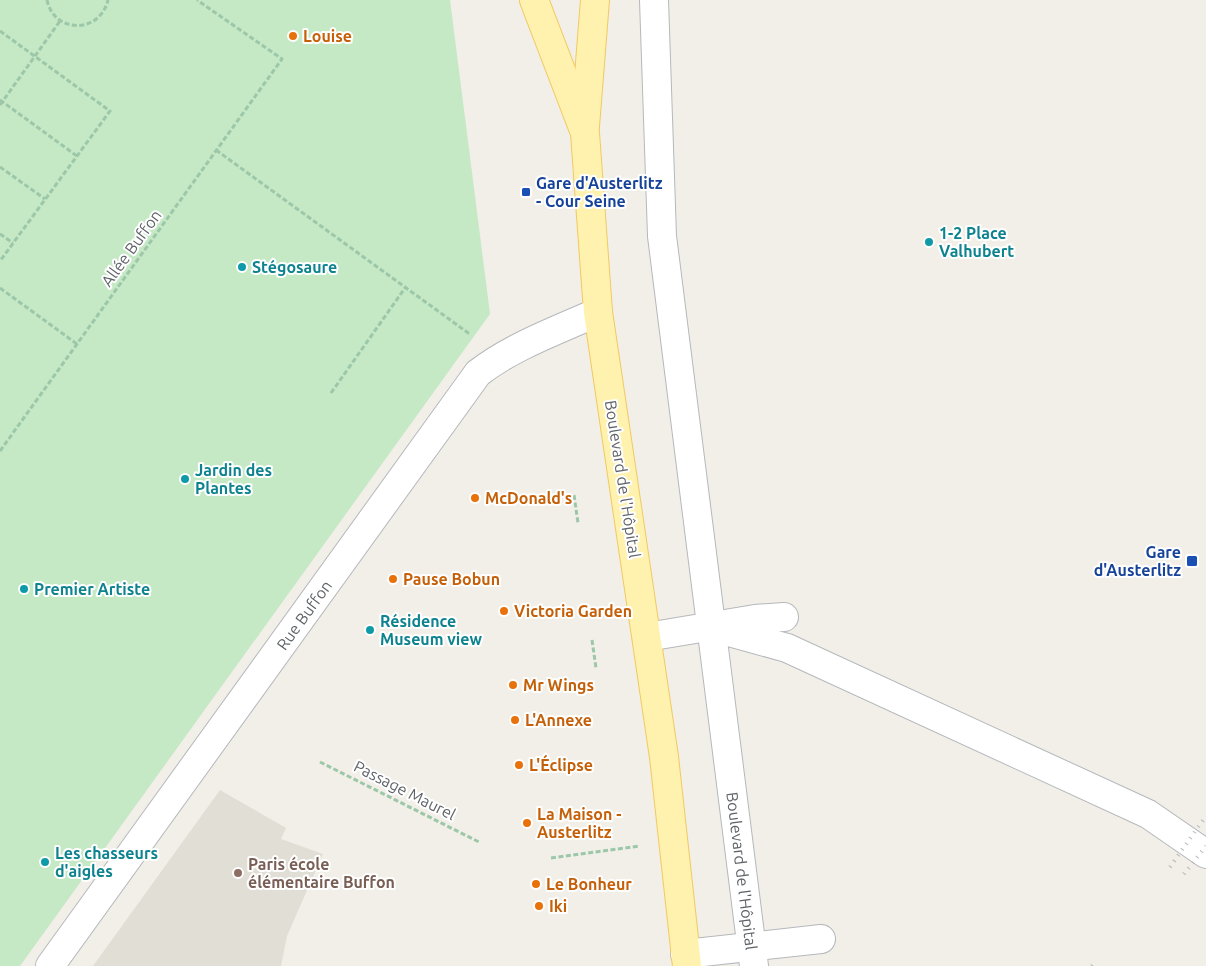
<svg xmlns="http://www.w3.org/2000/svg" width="1206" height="966" font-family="Ubuntu,sans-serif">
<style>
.education{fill:#e1ded6}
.green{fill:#c5e8c5}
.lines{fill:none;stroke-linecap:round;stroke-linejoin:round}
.minor-casing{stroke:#b5b8bc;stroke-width:30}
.major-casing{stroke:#f2c960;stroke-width:30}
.path{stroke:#9cc7a9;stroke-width:3;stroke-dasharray:5 2.5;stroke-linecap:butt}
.minor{stroke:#fff;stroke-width:28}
.major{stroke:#fff2af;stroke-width:28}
.rail{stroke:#b6b7b8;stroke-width:4;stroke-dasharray:1 6;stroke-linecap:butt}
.food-dot{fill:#e8710a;stroke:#fff;stroke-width:2}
.transit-dot{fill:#1a4fb4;stroke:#fff;stroke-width:2}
.culture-dot{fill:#0f9aa8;stroke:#fff;stroke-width:2}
.education-dot{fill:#8d6e63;stroke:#fff;stroke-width:2}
.labels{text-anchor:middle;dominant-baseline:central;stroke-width:4;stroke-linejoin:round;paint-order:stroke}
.food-label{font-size:16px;font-weight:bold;fill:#c56008;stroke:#fff;text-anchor:start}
.transit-label{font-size:16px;font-weight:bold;fill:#164399;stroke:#fff;text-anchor:start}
.culture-label{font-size:16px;font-weight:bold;fill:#0d838f;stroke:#fff;text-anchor:start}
.street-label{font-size:16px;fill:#5f6368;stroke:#fff}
.education-label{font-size:16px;font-weight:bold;fill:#785e54;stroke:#fff;text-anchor:start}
</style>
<rect width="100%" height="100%" fill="#f1efe8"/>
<polygon class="education" points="220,790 286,828 281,839 323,854 287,936 281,966 93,966"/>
<polygon class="green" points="0,0 450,0 490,314 20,966 0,966"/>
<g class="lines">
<g class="minor-casing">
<g id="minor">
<polyline points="654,0 662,236 754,966"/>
<polyline points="711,627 787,648 1148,814 1206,854"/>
<polyline points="647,637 755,619 784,617"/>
<polyline points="685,954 821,939"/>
<path d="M50 966 478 373C513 346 558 330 598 312"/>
</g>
</g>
<g class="major-casing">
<g id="major">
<polyline points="534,0 585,133 598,312 664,757 687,966"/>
<polyline points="585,126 595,0"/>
</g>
</g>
<g class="path">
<path d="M47 0C54 34 100 34 108 0"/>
<polyline points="0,31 110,111 0,261"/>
<polyline points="0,100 77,156"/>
<polyline points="0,105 60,21"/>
<polyline points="216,150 471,335"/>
<polyline points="0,167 45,199"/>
<polyline points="0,234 13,243"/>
<polyline points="0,288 77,344"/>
<polyline points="331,393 405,288"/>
<polyline points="0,451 282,59 197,0"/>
<polyline points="574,495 578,523"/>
<polyline points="592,640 596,668"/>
<polyline points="320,762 479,842"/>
<polyline points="551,858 640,846"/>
</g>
<use href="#minor" class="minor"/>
<use href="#major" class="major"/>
<g class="rail">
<polyline points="1170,867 1206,816"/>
<polyline points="1184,874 1206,846"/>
<polyline points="1092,966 1096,961"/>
</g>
</g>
<g class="food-dot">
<circle cx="293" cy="36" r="5"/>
<circle cx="475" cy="498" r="5"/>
<circle cx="393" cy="579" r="5"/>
<circle cx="504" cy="611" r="5"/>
<circle cx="513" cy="685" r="5"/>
<circle cx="515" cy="720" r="5"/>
<circle cx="519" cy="765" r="5"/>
<circle cx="527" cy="823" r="5"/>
<circle cx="536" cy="884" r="5"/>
<circle cx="539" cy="906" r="5"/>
</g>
<g class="transit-dot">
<rect x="521" y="187" width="10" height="10" rx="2.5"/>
<rect x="1186" y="555" width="12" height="12" rx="2.5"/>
</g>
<g class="culture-dot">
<circle cx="929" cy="242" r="5"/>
<circle cx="242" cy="267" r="5"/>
<circle cx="185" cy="479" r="5"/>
<circle cx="24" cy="589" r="5"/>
<circle cx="370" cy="630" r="5"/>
<circle cx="45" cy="862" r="5"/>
</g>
<circle class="education-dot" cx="238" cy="873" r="5"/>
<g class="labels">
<g class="food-label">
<text x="303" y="36">Louise</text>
<text x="485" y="498">McDonald's</text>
<text x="403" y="579">Pause Bobun</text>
<text x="514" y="611">Victoria Garden</text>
<text x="523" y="685">Mr Wings</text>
<text x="525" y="720">L'Annexe</text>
<text x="529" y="765">L'Éclipse</text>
<text x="537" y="814">La Maison -<tspan x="537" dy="18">Austerlitz</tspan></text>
<text x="546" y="884">Le Bonheur</text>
<text x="549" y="906">Iki</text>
</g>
<g class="transit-label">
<text x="536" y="183">Gare d'Austerlitz<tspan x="536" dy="18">- Cour Seine</tspan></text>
<text x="1181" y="552" text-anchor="end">Gare<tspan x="1181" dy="18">d'Austerlitz</tspan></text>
</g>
<g class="culture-label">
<text x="939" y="233">1-2 Place<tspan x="939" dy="18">Valhubert</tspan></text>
<text x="252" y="267">Stégosaure</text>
<text x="195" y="470">Jardin des<tspan x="195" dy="18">Plantes</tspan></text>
<text x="34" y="589">Premier Artiste</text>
<text x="380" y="621">Résidence<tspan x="380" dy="18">Museum view</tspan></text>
<text x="55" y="853">Les chasseurs<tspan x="55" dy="18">d'aigles</tspan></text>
</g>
<g class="street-label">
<text transform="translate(131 248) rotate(-54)">Allée Buffon</text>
<text transform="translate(623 479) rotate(81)">Boulevard de l'Hôpital</text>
<text transform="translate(304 615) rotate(-54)">Rue Buffon</text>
<text transform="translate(405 790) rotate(27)">Passage Maurel</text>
<text transform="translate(742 871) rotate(83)">Boulevard de l'Hôpital</text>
</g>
<g class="education-label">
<text x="248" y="864">Paris école<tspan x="248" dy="18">élémentaire Buffon</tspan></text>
</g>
</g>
</svg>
